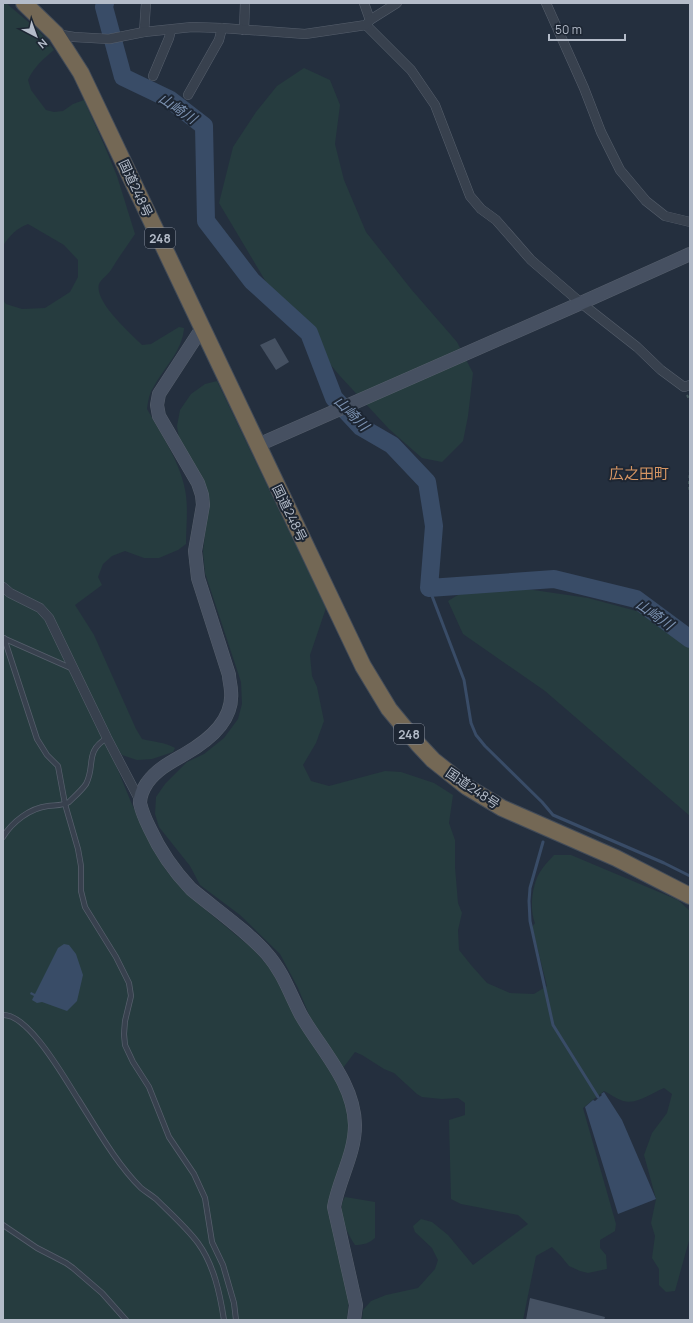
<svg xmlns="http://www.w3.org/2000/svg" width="693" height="1323" font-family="Manrope,'Noto Sans JP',sans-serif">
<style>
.green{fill:#263c3f}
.water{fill:#394c67}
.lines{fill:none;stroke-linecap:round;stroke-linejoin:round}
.stream{stroke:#394c67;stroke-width:3}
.river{stroke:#394c67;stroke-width:18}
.building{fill:#455162}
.lane-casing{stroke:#565f6c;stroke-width:6}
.street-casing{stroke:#565f6c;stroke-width:10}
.secondary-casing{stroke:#565f6c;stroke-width:14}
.highway-casing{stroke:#434c59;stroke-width:18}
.path{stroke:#44595c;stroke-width:2;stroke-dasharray:3 3;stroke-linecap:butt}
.lane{stroke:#38414e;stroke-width:4.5}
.street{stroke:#38414e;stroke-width:9}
.secondary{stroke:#465061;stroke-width:13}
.highway{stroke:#746855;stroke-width:16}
.labels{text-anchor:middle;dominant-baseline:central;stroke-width:4;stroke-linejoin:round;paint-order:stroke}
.shield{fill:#1d2633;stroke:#878f9c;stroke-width:1}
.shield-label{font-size:12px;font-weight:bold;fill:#b4bcc9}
.street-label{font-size:13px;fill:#b4bcc9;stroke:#1d2633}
.water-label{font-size:14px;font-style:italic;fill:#7c92b1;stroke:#1d2633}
.quarter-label{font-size:15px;fill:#d59563;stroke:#1d2633}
</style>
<rect width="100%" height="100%" fill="#242f3e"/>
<g class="green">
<path d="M3 3H6L39 31 54 50C43 59 34 67 28 80L31 90 46 110 54 112 63 111 73 104 84 100 105 147 117 176 135 234C127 246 118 258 111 270 108 275 101 279 99 284 94 302 130 333 142 345L151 344 179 327 184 328C183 350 163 369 153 388 149 394 148 402 147 409 160 432 178 459 184 485 189 504 186 524 186 544L178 550 159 558H144L125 551 112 556 103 564 98 577 102 585 75 605 94 635 136 729 142 739C153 742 165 742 175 748L173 752 152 759 137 760 122 755 109 734 51 616 3 583V300L6 304 22 309 45 308 70 292 78 277V260L64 245 28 224C17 228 9 236 3 246Z"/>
<polygon points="304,68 330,80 340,105 335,144 344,180 366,232 411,289 457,342 473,373 468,416 463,441 442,462 422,458 389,429 340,376 278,302 219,203 233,147 256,112 277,86"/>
<path d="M217 381 326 608 310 655 312 676 317 687 324 721 316 743 303 765 311 781 329 786 385 771 401 772 434 783 453 795 449 823 455 840V867L458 903 462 913 458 930 459 950 471 965 487 983 510 993 534 994 547 986 532 927 535 923C529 909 532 882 542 869 545 864 550 860 554 855H571L678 900 690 911V1237L675 1291 666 1292 659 1285V1269L652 1258 655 1236 651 1223 656 1199 644 1155 652 1133 667 1113 672 1094 664 1088C652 1093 636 1105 623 1101 617 1099 610 1094 604 1091L583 1108 616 1224 615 1231 600 1240V1248L606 1255 607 1269 588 1273 580 1271 569 1266 560 1255 552 1247 536 1256 523 1320H362L363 1310 371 1301 386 1295 418 1288 435 1269 438 1260 432 1248 415 1232 413 1226 421 1219 432 1222 448 1235 473 1265 528 1224 518 1215 461 1204 451 1199 449 1120 465 1115V1103L458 1098 442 1099 422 1097 417 1094 394 1073 384 1069 362 1055 355 1052 343 1068 310 1017 298 988 280 954 240 915 200 885 190 866 159 827 155 814 156 797 165 784 187 762 204 754 224 738 238 719 242 704 241 682 205 573 203 552 209 498 203 480 179 438 177 426 180 410 191 394 205 384Z"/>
<polygon points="479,582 588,598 644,613 690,636 690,816 545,691 463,634 448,601"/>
<polygon points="3,592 35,610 45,617 111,753 131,802 147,837 165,869 190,897 253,949 269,967 278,980 296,1019 336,1081 347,1107 349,1122 348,1140 331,1195 349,1297 347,1320 3,1320"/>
<path d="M345 1197 375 1202V1238C369 1243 364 1245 355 1245 347 1234 336 1209 345 1197Z"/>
</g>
<g class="water">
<polygon points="64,944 69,945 76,954 83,975 77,1001 67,1011 42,1002 37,1003 32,1000 34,996 30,994 31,992 35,994 58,948"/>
<polygon points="604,1092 622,1120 656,1199 618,1214 585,1107 593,1100 595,1101 602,1095 601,1094"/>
</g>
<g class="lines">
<g class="stream">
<polyline points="429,588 464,680 471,723 476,735 485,746 542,802 553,815 664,863 690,876"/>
<polyline points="543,842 530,888 529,901 530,921 553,1025 598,1097"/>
</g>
<polyline class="river" points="105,3 104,7 123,77 169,99 204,126 206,221 252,281 309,333 334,398 361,427 392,445 427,482 434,526 429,588 554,579 636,599 690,639"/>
</g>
<g class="building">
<polygon points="275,338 289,362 276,370 260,345"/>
<polygon points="530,1298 605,1317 604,1320 526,1320"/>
</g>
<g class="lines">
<g class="lane-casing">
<g id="lane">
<polyline points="3,638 73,669"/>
<polyline points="4,638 37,739 47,755 58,766 65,804 78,849 81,866 81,891 85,907 116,957 129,983 131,996 125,1021 124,1034 125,1045 133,1062 149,1087 169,1137 194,1174 205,1198 212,1242 223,1265 234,1303 236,1320"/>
<path d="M3 837C12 822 30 808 48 806 54 805 63 806 69 802 74 797 82 790 86 784 96 765 84 752 107 738"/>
<path d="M3 1015C29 1014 65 1079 78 1099 97 1129 116 1163 141 1188 146 1192 151 1195 156 1199 169 1212 187 1228 198 1243 214 1265 220 1294 224 1320"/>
<polyline points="3,1225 37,1248 66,1263 73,1268 102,1293 126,1320"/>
</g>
</g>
<g class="street-casing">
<g id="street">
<polyline points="364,3 370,20"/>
<polyline points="546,3 584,88 601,132 620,170 646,201 665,216 690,222"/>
<polyline points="366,25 411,70 435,105 470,196 481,209 496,220 531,260 581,303 637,347 661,370 684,387 690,385"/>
<polyline points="244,30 245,3"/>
<polyline points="144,32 146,3"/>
<polyline points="56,34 74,37 109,39 144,32 192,27 222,28 305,34 366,25 370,20 397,3"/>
<polyline points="153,76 169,38 171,30"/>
<polyline points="188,95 219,40 222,28"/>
<polyline points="3,587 10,593 40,608 49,618 107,738 140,801"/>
</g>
</g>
<g class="secondary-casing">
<g id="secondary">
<path d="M202 328 159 394 157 405 159 416 198 483 202 495 203 505 195 551 198 578 229 675C229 680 231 686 231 691 234 720 208 741 185 754 171 762 157 769 147 783 143 789 140 796 140 803 142 812 146 821 150 829 160 851 174 871 191 889 215 909 247 931 267 954 283 972 290 994 301 1015 321 1050 354 1082 355 1125 355 1154 339 1179 334 1207L356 1305 354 1320"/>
<polyline points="258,445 581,303 690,254"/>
</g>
</g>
<g class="highway-casing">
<polyline id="highway" points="24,3 56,34 81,73 363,666 389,709 418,744 433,760 467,787 502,808 616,858 690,896"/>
</g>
<g class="path">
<polyline points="687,395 690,401"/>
<polyline points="690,469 689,485 690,494"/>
</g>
<use href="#lane" class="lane"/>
<use href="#street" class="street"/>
<use href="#secondary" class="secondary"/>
<use href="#highway" class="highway"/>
</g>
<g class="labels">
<g class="shield">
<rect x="145" y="228" width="30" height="20" rx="3"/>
<rect x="394" y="724" width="30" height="20" rx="3"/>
</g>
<g class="shield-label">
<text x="160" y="238">248</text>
<text x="409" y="734">248</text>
</g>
<g class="street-label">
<text transform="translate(136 188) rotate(65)">国道248号</text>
<text transform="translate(290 513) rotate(64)">国道248号</text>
<text transform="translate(473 788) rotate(34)">国道248号</text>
</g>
<g class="water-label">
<text transform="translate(178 108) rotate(34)">山崎川</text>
<text transform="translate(352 413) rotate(45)">山崎川</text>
<text transform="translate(655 614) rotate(35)">山崎川</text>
</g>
<g class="quarter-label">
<text x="639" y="473">広之田町</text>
</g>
</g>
<rect width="693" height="1323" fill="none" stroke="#b4bcc9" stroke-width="8"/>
<g transform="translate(36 36) rotate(139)" stroke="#1d2633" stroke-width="3" paint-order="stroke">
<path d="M0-3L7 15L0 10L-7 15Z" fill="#b4bcc9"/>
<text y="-6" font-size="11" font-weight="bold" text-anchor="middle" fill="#b4bcc9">N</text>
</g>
<path d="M549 34v6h76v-6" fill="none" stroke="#b4bcc9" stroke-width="2"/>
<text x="555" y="34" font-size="12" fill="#b4bcc9" stroke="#1d2633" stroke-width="3" paint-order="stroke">50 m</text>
</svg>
